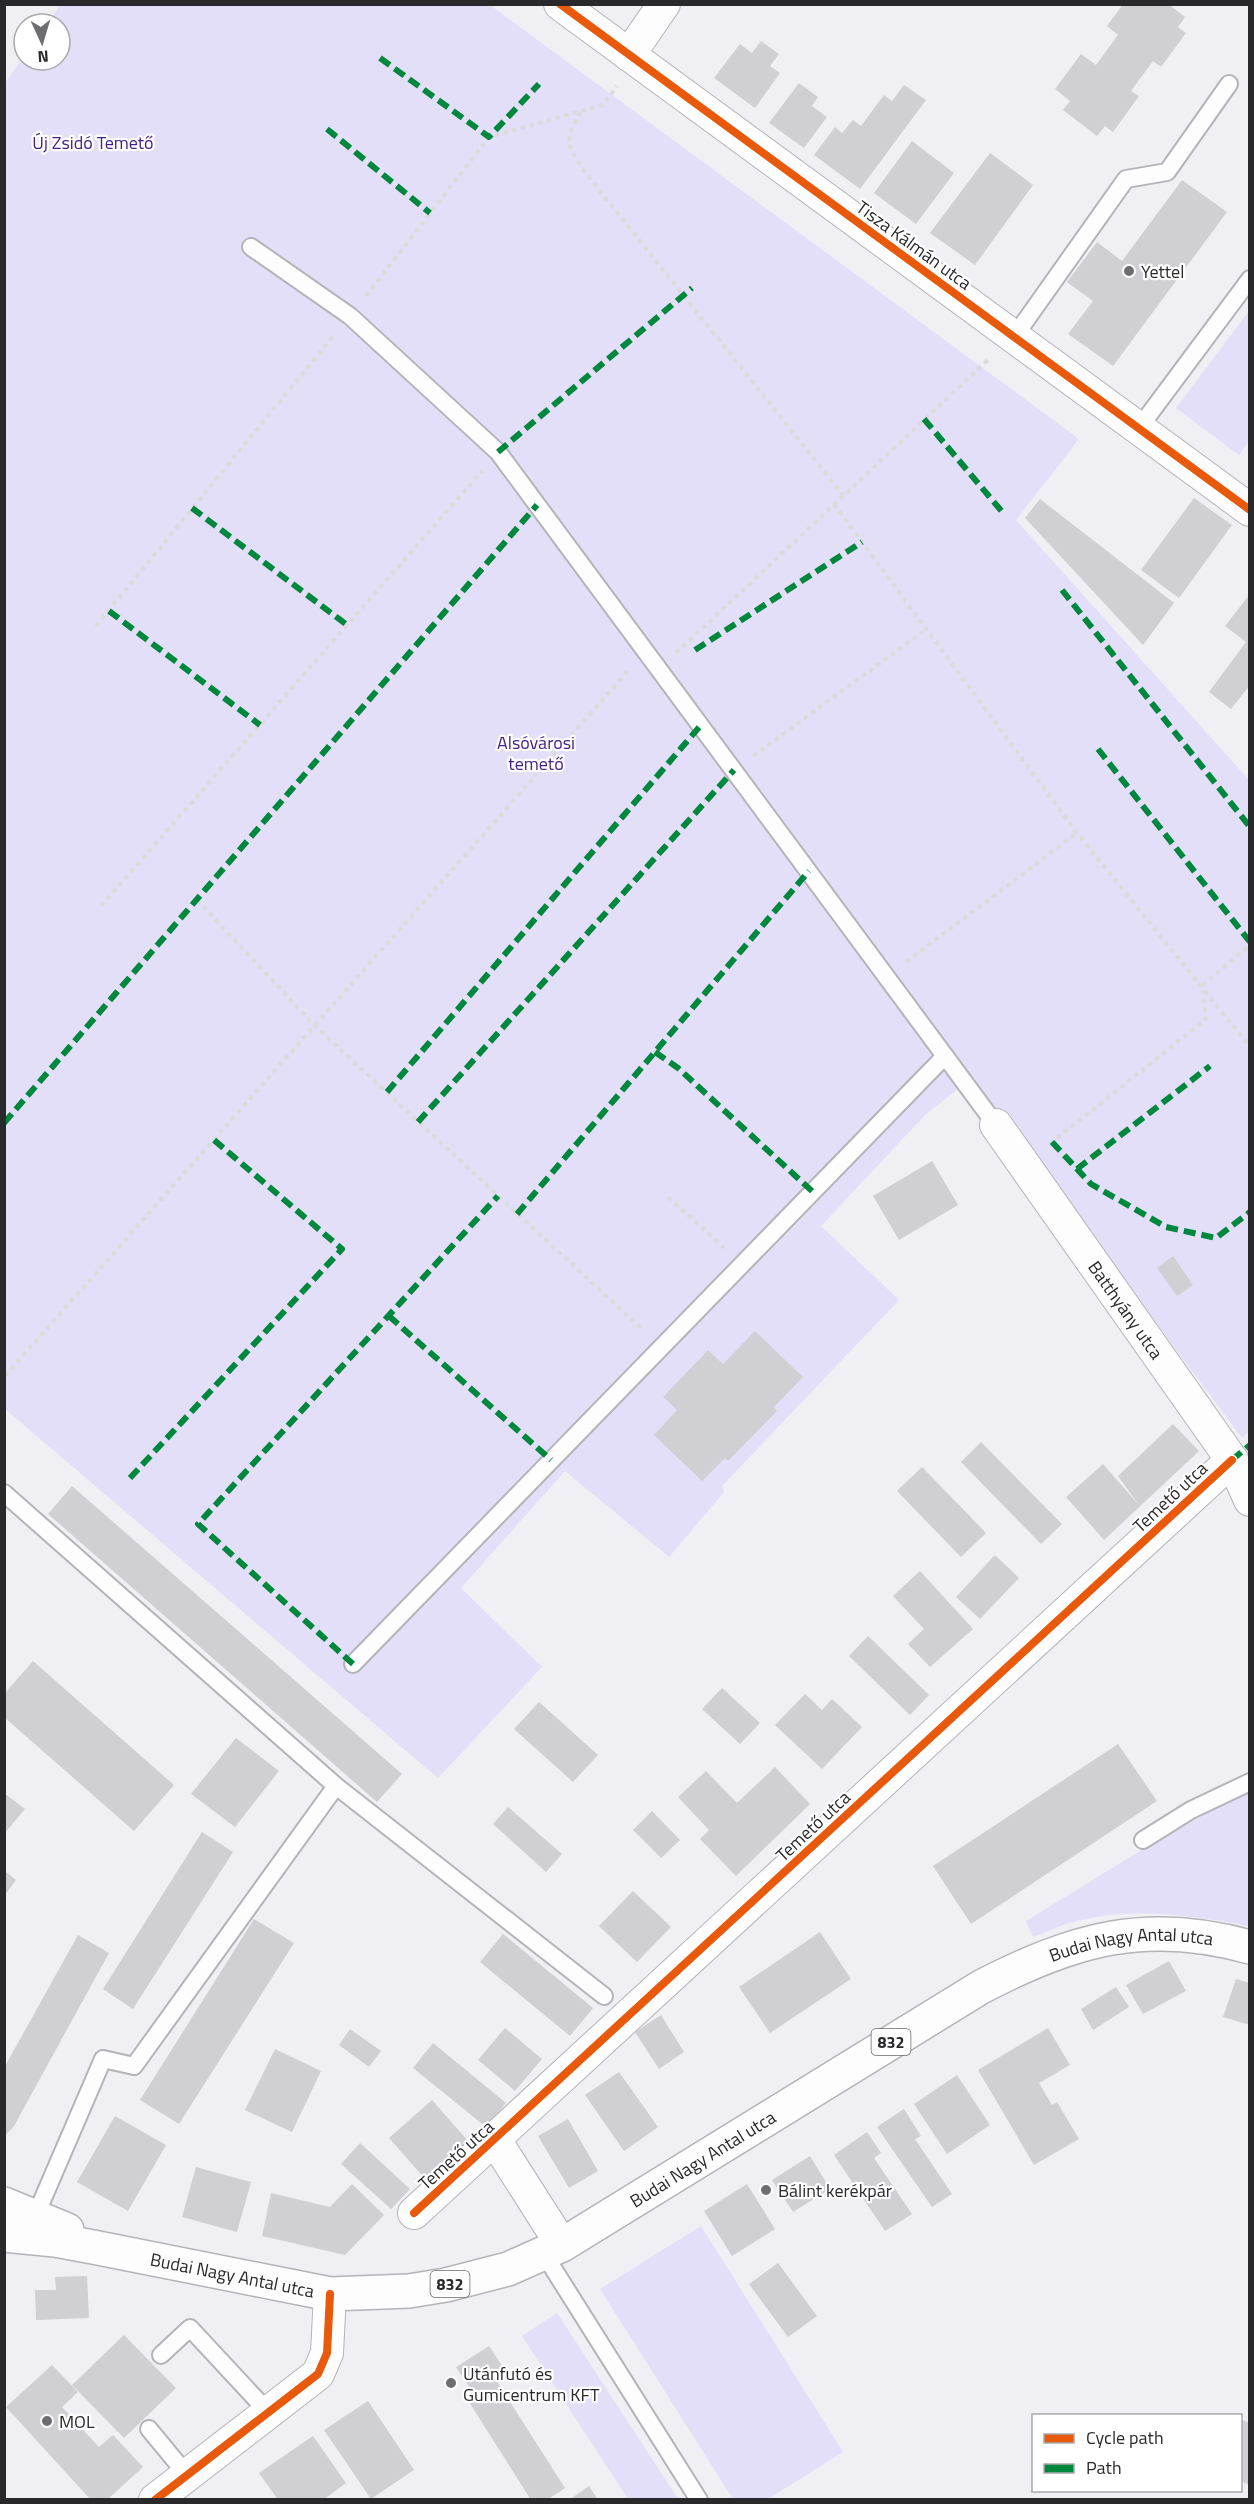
<svg xmlns="http://www.w3.org/2000/svg" width="1254" height="2504" font-family="'Titillium Web',sans-serif">
<style>
.green{fill:#e3dff8}
.building{fill:#d0d0d4}
.lines{fill:none;stroke-linecap:round;stroke-linejoin:round}
.lane-casing{stroke:#b4b4b8;stroke-width:20}
.street-casing{stroke:#b4b4b8;stroke-width:34}
.primary-casing{stroke:#b4b4b8;stroke-width:36}
.path{stroke:#dbdbdc;stroke-width:4;stroke-dasharray:4.5 4.5;stroke-linecap:butt}
.lane{stroke:#fdfdfd;stroke-width:16}
.street{stroke:#fdfdfd;stroke-width:32}
.primary{stroke:#fdfdfd;stroke-width:33}
.quiet{stroke:#00873e;stroke-width:6;stroke-dasharray:12 6;stroke-linecap:butt}
.cycleway-casing{stroke:#fff;stroke-width:11}
.cycleway{stroke:#e8590c;stroke-width:8}
.poi-dot{fill:#6e6e72;stroke:#fff;stroke-width:2}
.labels{text-anchor:middle;dominant-baseline:central;stroke-width:4.5;stroke-linejoin:round;paint-order:stroke}
.shield{fill:#fff;stroke:#69696b;stroke-width:1.5}
.shield-label{font-size:16px;font-weight:bold;fill:#29292c}
.park-label{font-size:18px;fill:#462288;stroke:#fff}
.street-label{font-size:18px;fill:#29292c;stroke:#fff}
.poi-label{font-size:18px;fill:#29292c;stroke:#fff;text-anchor:start}
</style>
<rect width="100%" height="100%" fill="#efeff4"/>
<g class="green">
<polygon points="60,5 490,5 1079,439 1016,520 1249,780 1249,1432 1242,1438 973,1077 925,1115 821,1226 899,1300 722,1486 724,1492 669,1557 565,1471 461,1588 542,1667 438,1778 5,1409 5,83 24,56 24,60 60,60 60,24 47,24"/>
<polygon points="1249,311 1249,441 1239,455 1176,408"/>
<path d="M1249 1792V1926C1194 1916 1137 1907 1081 1920 1065 1923 1049 1931 1033 1937L1026 1921 1140 1851 1235 1798Z"/>
<polygon points="701,2226 843,2452 768,2499 733,2499 600,2289"/>
<polygon points="557,2313 678,2499 628,2499 522,2336"/>
</g>
<g class="building">
<polygon points="1123,4 1168,4 1185,17 1178,27 1186,33 1161,67 1153,61 1131,91 1139,96 1113,132 1105,126 1097,136 1063,110 1070,101 1055,89 1081,54 1096,65 1118,35 1107,26"/>
<polygon points="761,41 779,54 770,66 780,73 755,108 714,78 740,44 752,53"/>
<polygon points="799,83 818,97 812,106 827,117 804,148 769,123"/>
<polygon points="904,85 926,100 860,189 814,155 835,127 842,133 853,120 861,126 884,95 892,101"/>
<polygon points="912,141 954,173 916,224 874,193"/>
<polygon points="990,153 1033,185 975,265 930,233"/>
<polygon points="1182,180 1227,212 1113,366 1068,334 1093,301 1067,282 1097,242 1122,261"/>
<polygon points="1194,498 1232,525 1179,598 1141,570"/>
<polygon points="1040,499 1174,603 1143,645 1025,518"/>
<polygon points="1250,594 1250,685 1231,709 1209,692 1246,642 1225,626"/>
<polygon points="932,1161 958,1205 899,1240 873,1196"/>
<polygon points="1173,1256 1193,1285 1177,1296 1157,1268"/>
<polygon points="755,1331 803,1377 774,1407 777,1411 728,1461 725,1458 702,1481 654,1435 677,1410 663,1397 708,1350 723,1364"/>
<polygon points="1173,1424 1199,1451 1104,1540 1066,1497 1103,1464 1139,1505 1118,1476"/>
<polygon points="981,1442 1062,1524 1041,1544 961,1462"/>
<polygon points="922,1467 986,1533 961,1557 897,1491"/>
<polygon points="72,1486 402,1774 377,1802 48,1514"/>
<polygon points="995,1555 1019,1578 980,1619 956,1597"/>
<polygon points="920,1571 973,1629 930,1667 908,1644 924,1629 893,1596"/>
<polygon points="868,1636 929,1695 910,1715 849,1656"/>
<polygon points="33,1661 174,1785 134,1831 4,1717 4,1694"/>
<polygon points="722,1688 760,1723 740,1744 702,1709"/>
<polygon points="805,1694 822,1710 832,1699 862,1727 822,1769 775,1725"/>
<polygon points="539,1702 598,1755 573,1782 514,1729"/>
<polygon points="236,1738 279,1771 235,1827 191,1794"/>
<polygon points="1118,1744 1157,1801 971,1924 933,1866"/>
<polygon points="775,1767 810,1804 736,1876 700,1839 709,1830 678,1797 706,1771 737,1803"/>
<polygon points="4,1793 25,1809 4,1834"/>
<polygon points="508,1807 562,1854 546,1872 493,1824"/>
<polygon points="652,1811 680,1840 661,1858 633,1830"/>
<polygon points="202,1832 233,1852 133,2009 103,1989"/>
<polygon points="5,1871 16,1880 5,1895"/>
<polygon points="633,1891 671,1927 637,1962 599,1926"/>
<polygon points="254,1919 294,1943 179,2124 140,2100"/>
<polygon points="820,1932 851,1979 770,2033 739,1987"/>
<polygon points="503,1934 593,2008 570,2036 480,1962"/>
<polygon points="78,1935 109,1953 14,2126 4,2137 4,2068"/>
<polygon points="1169,1961 1186,1991 1143,2014 1126,1985"/>
<polygon points="1236,1979 1250,1983 1250,2025 1223,2017"/>
<polygon points="1116,1987 1129,2007 1093,2030 1081,2009"/>
<polygon points="661,2015 684,2052 659,2069 635,2032"/>
<polygon points="505,2028 542,2059 515,2091 478,2060"/>
<polygon points="1048,2028 1070,2065 1039,2083 1052,2105 1057,2102 1079,2139 1034,2165 978,2070"/>
<polygon points="350,2029 381,2051 369,2067 339,2045"/>
<polygon points="433,2043 506,2103 486,2127 413,2068"/>
<polygon points="275,2049 321,2071 292,2132 245,2110"/>
<polygon points="619,2072 658,2127 624,2151 585,2095"/>
<polygon points="957,2075 990,2125 947,2154 914,2104"/>
<polygon points="432,2100 469,2142 426,2180 389,2138"/>
<polygon points="904,2109 921,2136 915,2139 952,2194 932,2207 877,2127"/>
<polygon points="115,2116 166,2145 128,2211 77,2182"/>
<polygon points="568,2119 598,2171 569,2188 538,2136"/>
<polygon points="867,2132 881,2153 874,2158 912,2214 885,2231 834,2155"/>
<polygon points="360,2143 410,2189 391,2209 341,2164"/>
<polygon points="810,2156 830,2189 793,2212 772,2180"/>
<polygon points="196,2167 251,2182 237,2232 182,2217"/>
<polygon points="352,2184 384,2215 345,2255 262,2236 271,2193 330,2207"/>
<polygon points="747,2184 775,2229 732,2256 704,2211"/>
<polygon points="778,2263 817,2316 788,2337 749,2284"/>
<polygon points="87,2276 89,2318 36,2320 35,2290 56,2290 55,2277"/>
<polygon points="124,2335 176,2388 124,2438 72,2385"/>
<polygon points="489,2346 509,2376 498,2383 565,2488 547,2500 531,2500 469,2402 477,2398 456,2367"/>
<polygon points="52,2365 78,2392 62,2407 99,2447 113,2435 143,2467 107,2500 91,2500 6,2407"/>
<polygon points="368,2401 414,2470 371,2499 324,2430"/>
<polygon points="1240,2419 1250,2423 1250,2485 1240,2481"/>
<polygon points="313,2436 346,2483 323,2500 278,2500 259,2473"/>
<polygon points="589,2486 598,2500 569,2500"/>
</g>
<g class="lines">
<g class="lane-casing">
<g id="lane">
<polyline points="251,247 350,316 498,452 996,1125"/>
<polyline points="1014,337 1126,179 1167,172 1229,84"/>
<polyline points="1139,428 1250,279"/>
<polyline points="4,1493 336,1786 604,1996"/>
<polyline points="353,1664 945,1056"/>
<polyline points="1143,1840 1191,1810 1250,1782"/>
<polyline points="35,2217 103,2059 134,2066 336,1786"/>
<polyline points="544,2254 699,2500"/>
<polyline points="161,2355 190,2328 268,2412"/>
<polyline points="149,2429 187,2475"/>
</g>
</g>
<g class="street-casing">
<g id="street">
<polyline points="560,4 1250,510"/>
<polyline points="629,55 664,4"/>
<path id="s1" d="M996 1125 1232 1460 1250 1500"/>
<polyline points="495,2140 562,2245"/>
<polyline points="414,2213 1232,1460"/>
<polyline points="155,2500 318,2374 327,2353 330,2294"/>
</g>
</g>
<g class="primary-casing">
<g id="primary">
<polyline points="4,2204 67,2230"/>
<path id="s2" d="M4 2235 55 2240 93 2247 330 2294 409 2291 446 2285 508 2269 562 2245 981 1987C1074 1939 1146 1918 1250 1947"/>
</g>
</g>
<g class="path">
<path d="M581 112C564 139 566 145 584 171L843 495"/>
<polyline points="366,296 489,137 603,105 617,86"/>
<polyline points="834,504 1077,833 1250,1047"/>
<polyline points="96,626 335,334"/>
<polyline points="676,653 990,358"/>
<polyline points="753,756 927,629"/>
<polyline points="197,900 315,1026 643,1330"/>
<polyline points="101,906 482,471"/>
<polyline points="906,962 1077,833"/>
<polyline points="1050,1144 1206,1019 1202,986 1250,945"/>
<polyline points="668,1197 724,1248"/>
<polyline points="5,1376 628,671"/>
</g>
<use href="#lane" class="lane"/>
<use href="#street" class="street"/>
<use href="#primary" class="primary"/>
<g class="quiet">
<polyline points="380,58 489,137 539,84"/>
<polyline points="327,129 430,213"/>
<polyline points="924,419 1004,514"/>
<polyline points="498,452 692,288"/>
<polyline points="192,508 347,625"/>
<polyline points="1062,590 1250,827"/>
<polyline points="109,611 260,725"/>
<polyline points="695,650 862,542"/>
<polyline points="1098,749 1250,942"/>
<polyline points="655,1052 678,1068 813,1192"/>
<polyline points="387,1092 701,725"/>
<polyline points="418,1122 734,770"/>
<polyline points="4,1123 537,505"/>
<polyline points="1052,1142 1091,1184 1166,1227 1216,1238 1250,1212"/>
<polyline points="1077,1169 1210,1066"/>
<polyline points="517,1214 809,871"/>
<polyline points="389,1316 551,1460"/>
<polyline points="1232,1460 1250,1445"/>
<polyline points="130,1478 342,1249 214,1140"/>
<polyline points="353,1664 198,1524 498,1196"/>
</g>
<g class="cycleway-casing">
<g id="cycleway">
<polyline points="560,4 1250,510"/>
<polyline points="414,2213 1232,1460"/>
<polyline points="155,2500 318,2374 327,2353 330,2294"/>
</g>
</g>
<use href="#cycleway" class="cycleway"/>
</g>
<g class="poi-dot">
<circle cx="1129" cy="271" r="6"/>
<circle cx="766" cy="2190" r="6"/>
<circle cx="451" cy="2383" r="6"/>
<circle cx="47" cy="2421" r="6"/>
</g>
<g class="labels">
<g class="shield">
<rect x="871.5" y="2029" width="39" height="26" rx="4.5"/>
<rect x="430.5" y="2271" width="39" height="26" rx="4.5"/>
</g>
<g class="shield-label">
<text x="891" y="2042">832</text>
<text x="450" y="2284">832</text>
</g>
<g class="park-label">
<text x="93" y="142">Új Zsidó Temető</text>
<text x="536" y="742">Alsóvárosi<tspan x="536" dy="21">temető</tspan></text>
</g>
<g class="street-label">
<text transform="translate(914 245) rotate(36)">Tisza Kálmán utca</text>
<text stroke="none"><textPath href="#s1" startOffset="226">Batthyány utca</textPath></text>
<text transform="translate(1170 1497) rotate(-43)">Temető utca</text>
<text transform="translate(813 1826) rotate(-43)">Temető utca</text>
<text stroke="none"><textPath href="#s2" startOffset="1222">Budai Nagy Antal utca</textPath></text>
<text transform="translate(456 2155) rotate(-42)">Temető utca</text>
<text stroke="none"><textPath href="#s2" startOffset="736">Budai Nagy Antal utca</textPath></text>
<text stroke="none"><textPath href="#s2" startOffset="232">Budai Nagy Antal utca</textPath></text>
</g>
<g class="poi-label">
<text x="1141" y="271">Yettel</text>
<text x="778" y="2190">Bálint kerékpár</text>
<text x="463" y="2373">Utánfutó és<tspan x="463" dy="21">Gumicentrum KFT</tspan></text>
<text x="59" y="2421">MOL</text>
</g>
</g>
<rect width="1254" height="2504" fill="none" stroke="#29292c" stroke-width="12"/>
<rect x="1032" y="2414" width="210" height="78" fill="#ffffff" stroke="#a9a9ab" stroke-width="1.5"/>
<rect x="1044" y="2434" width="30" height="9" fill="#e8590c" stroke="#a9a9ab" stroke-width="1.5"/>
<text x="1086" y="2444" font-size="18" fill="#29292c">Cycle path</text>
<rect x="1044" y="2464" width="30" height="9" fill="#00873e" stroke="#a9a9ab" stroke-width="1.5"/>
<text x="1086" y="2474" font-size="18" fill="#29292c">Path</text>
<g transform="translate(42 42) rotate(176)"><circle r="28" fill="#ffffff" stroke="#a9a9ab" stroke-width="1.5"/>
<path d="M0-4.5L10 22L0 15L-10 22Z" fill="#6e6e72"/>
<text y="-9" font-size="16" font-weight="bold" text-anchor="middle" fill="#29292c">N</text>
</g>
</svg>
